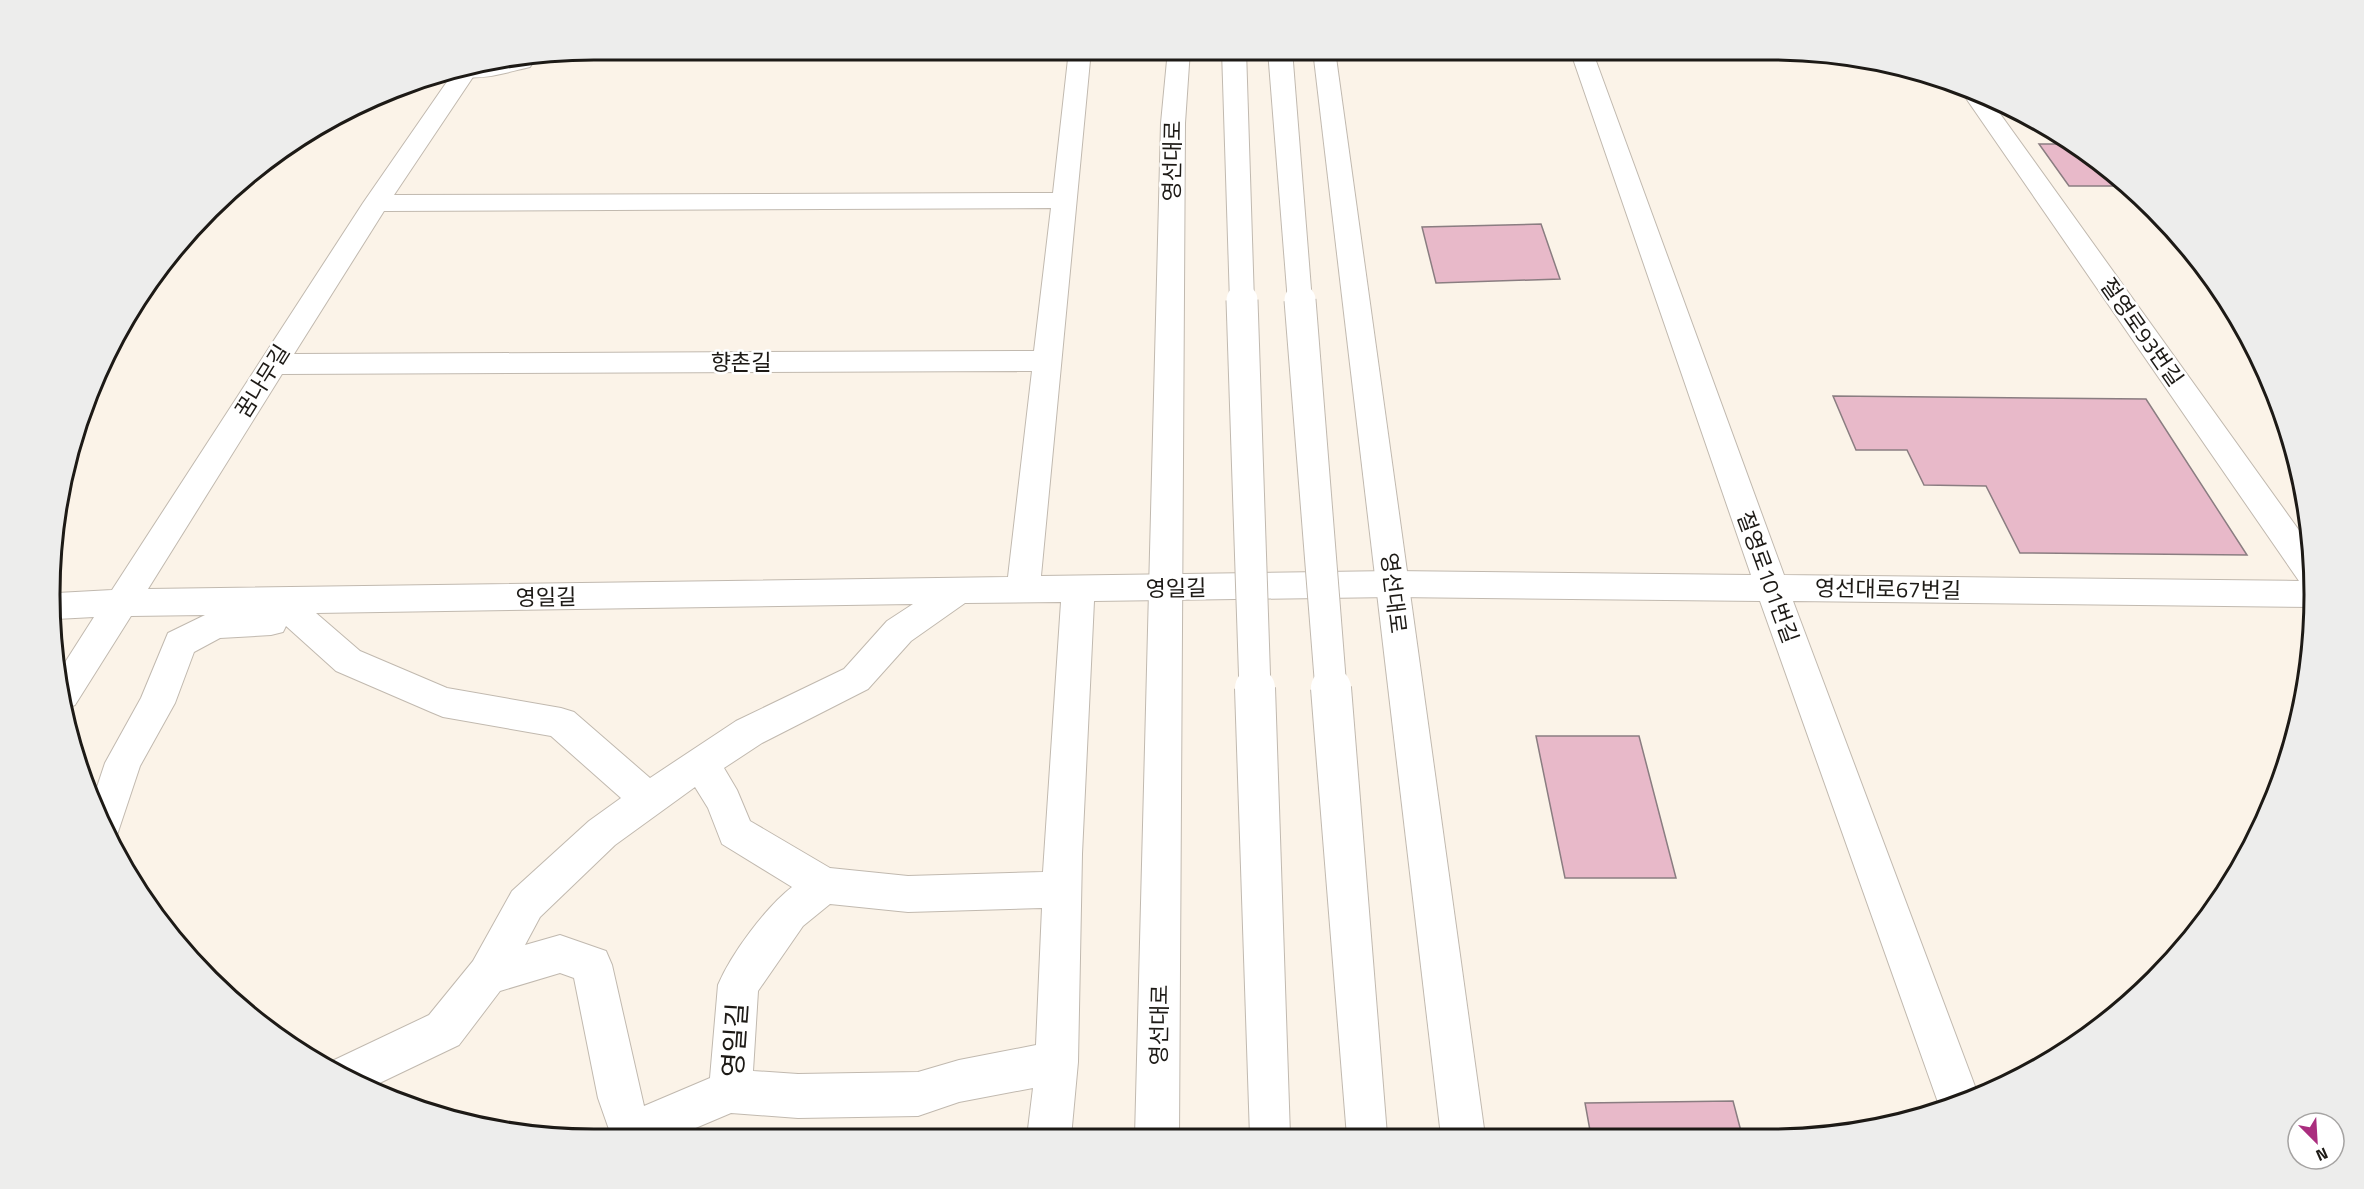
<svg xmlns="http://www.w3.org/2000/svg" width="2364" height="1189" font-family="'Titillium Web','Noto Sans KR',sans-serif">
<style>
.building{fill:#e8b9c9;stroke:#8a7d81;stroke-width:1.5}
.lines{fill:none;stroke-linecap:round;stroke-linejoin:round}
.minor-casing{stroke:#c1b9af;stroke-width:2}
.major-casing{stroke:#c1b9af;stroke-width:2}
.minor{fill:#fff;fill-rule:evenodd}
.major{fill:#fff;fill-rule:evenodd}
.highway-bridge-far2-casing{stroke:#c1b9af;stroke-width:26;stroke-linecap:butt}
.highway-bridge-far1-casing{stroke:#c1b9af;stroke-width:33;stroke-linecap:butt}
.highway-bridge-casing{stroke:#c1b9af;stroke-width:42;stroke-linecap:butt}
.highway-bridge-far2{stroke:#fff;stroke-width:24}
.highway-bridge-far1{stroke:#fff;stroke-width:31}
.highway-bridge{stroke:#fff;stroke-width:40}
.labels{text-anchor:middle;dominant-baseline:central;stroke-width:5;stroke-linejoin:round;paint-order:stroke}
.street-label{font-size:22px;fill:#1d1a16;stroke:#fff}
.near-street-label{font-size:27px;fill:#1d1a16;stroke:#fff}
.rim{fill:none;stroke:#1d1a16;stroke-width:3}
</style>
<rect width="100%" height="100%" fill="#fbf3e8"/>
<g class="building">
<polygon points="2039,144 2072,144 2101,162 2127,186 2069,186"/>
<polygon points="1541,224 1560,279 1436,283 1422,227"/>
<polygon points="1833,396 2146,399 2247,555 2020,553 1986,486 1924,485 1907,450 1856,450"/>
<polygon points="1536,736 1639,736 1676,878 1565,878"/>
<polygon points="1733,1101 1742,1135 1591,1136 1585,1103"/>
</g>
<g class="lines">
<g class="minor-casing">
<path id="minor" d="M1069 50H1091L1041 576 1393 571 1751 575 1570 50H1592L1784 575 2299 581 1961 91 1963 88 1988 97 2311 547 2313 607 1793 601 1979 1097 1940 1108 1760 601 1393 597 1094 601 1082 854 1078 1062 1071 1137H1027L1033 1088 959 1102 918 1116 798 1118 731 1113 672 1138H612L598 1098 574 978 560 973 500 991 459 1045 367 1089 354 1083 328 1065 330 1062 429 1015 473 961 512 891 589 821 621 798 551 736 443 717 431 712 336 671 286 626 283 632 271 635 220 638 194 652 175 703 140 766 116 838 109 841 106 835 94 796 105 763 141 698 168 633 205 615 131 616 75 705 67 708 57 675 94 617 56 619 57 593 112 590 363 203 453 73 476 69 477 71 394 195 1053 193ZM1051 208 1034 351 294 354 384 211ZM1032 371 1008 577 148 589 282 374ZM1061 602 1043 872 908 876 830 868 750 821 737 790 724 768 762 743 868 689 911 641 965 603ZM913 604 887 621 844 669 736 721 650 778 574 712 561 708 447 688 360 651 316 613ZM695 787 708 808 722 844 792 887C766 907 731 954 718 985L710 1078 644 1106 612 965 606 951 560 935 525 945 540 917 615 845ZM830 904 908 912 1042 908 1036 1045 959 1060 918 1072 798 1074 753 1071 758 991 803 926Z"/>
</g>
<g class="major-casing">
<g id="major">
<polygon points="1168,50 1190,50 1185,123 1179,1137 1135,1137 1161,123"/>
<polygon points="1313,50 1335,50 1485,1136 1441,1136"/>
<path d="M532 60 533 62 530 67C508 72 481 81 458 76L456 72Z"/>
</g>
</g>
<use href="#minor" class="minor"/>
<use href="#major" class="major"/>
<g class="highway-bridge-far2-casing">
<g id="highway-bridge-far2">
<polyline points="1234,50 1242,302"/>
<polyline points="1280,50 1300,302"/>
</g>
</g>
<g class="highway-bridge-far1-casing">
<g id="highway-bridge-far1">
<polyline points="1242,300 1255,690"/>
<polyline points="1300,300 1331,690"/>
</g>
</g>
<g class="highway-bridge-casing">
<g id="highway-bridge">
<polyline points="1255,688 1270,1136"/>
<polyline points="1331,688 1367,1136"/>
</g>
</g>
<use href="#highway-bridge-far2" class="highway-bridge-far2"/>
<use href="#highway-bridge-far1" class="highway-bridge-far1"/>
<use href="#highway-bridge" class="highway-bridge"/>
</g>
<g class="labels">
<g class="street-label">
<text transform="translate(1172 161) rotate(-89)">영선대로</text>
<text transform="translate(2142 332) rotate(55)">절영로93번길</text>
<text x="741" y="362">향촌길</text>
<text transform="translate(262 381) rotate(-58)">꿈나무길</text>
<text transform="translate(1768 577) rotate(70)">절영로101번길</text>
<text transform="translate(1176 588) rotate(-1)">영일길</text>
<text transform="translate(1888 589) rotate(1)">영선대로67번길</text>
<text transform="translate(1394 593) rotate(83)">영선대로</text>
<text transform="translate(546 597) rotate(-1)">영일길</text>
<text transform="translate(1159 1025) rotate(-89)">영선대로</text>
</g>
<g class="near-street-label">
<text transform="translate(734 1040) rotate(-86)">영일길</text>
</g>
</g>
<path d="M0 0H2364V1189H0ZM594 60H1770A534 534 0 0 1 2304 594V595A534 534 0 0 1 1770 1129H594A534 534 0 0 1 60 595V594A534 534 0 0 1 594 60Z" fill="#ededec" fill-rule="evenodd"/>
<path class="rim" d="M594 60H1770A534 534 0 0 1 2304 594V595A534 534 0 0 1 1770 1129H594A534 534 0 0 1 60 595V594A534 534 0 0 1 594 60Z"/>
<g transform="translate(2316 1141) rotate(156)"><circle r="28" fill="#ffffff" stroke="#a5a3a2" stroke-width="1.5"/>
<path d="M0-4.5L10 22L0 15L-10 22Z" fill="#aa2d7e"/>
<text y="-9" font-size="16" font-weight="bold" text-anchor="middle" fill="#1d1a16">N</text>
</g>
</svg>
